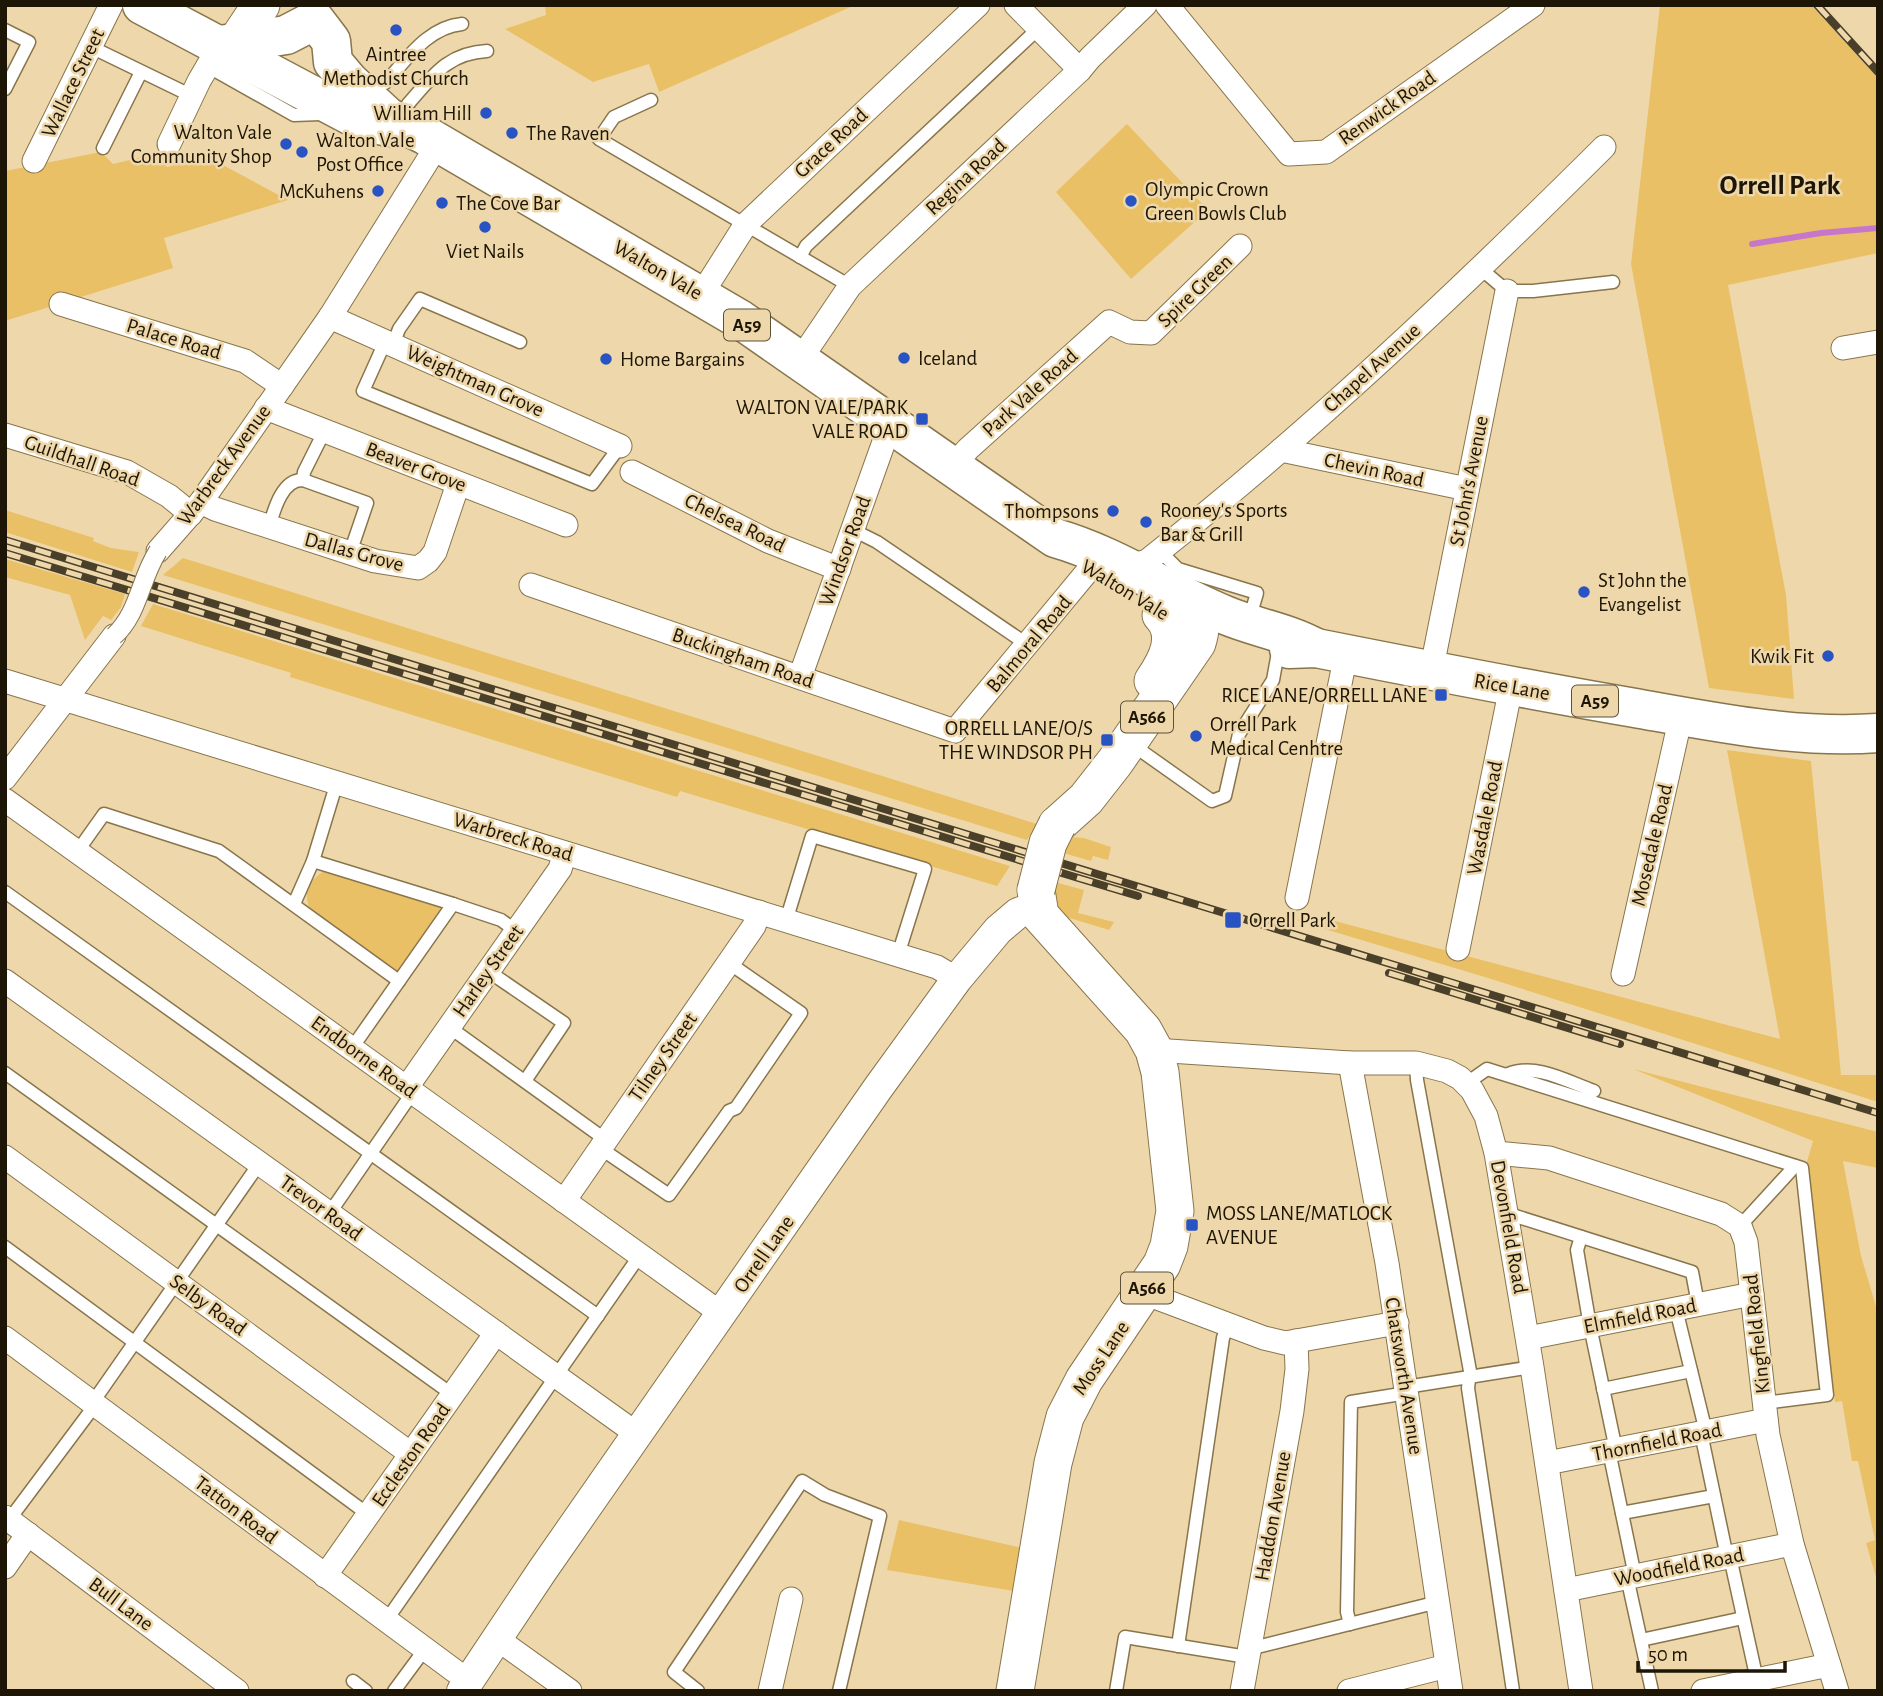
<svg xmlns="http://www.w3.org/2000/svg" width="1883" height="1696" font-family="'Alegreya Sans',sans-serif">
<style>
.green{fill:#eac066}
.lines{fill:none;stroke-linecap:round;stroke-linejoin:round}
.stream{stroke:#c677cc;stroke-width:6}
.service-casing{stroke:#89754b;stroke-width:15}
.minor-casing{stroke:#89754b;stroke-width:25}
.tertiary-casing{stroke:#89754b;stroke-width:32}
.primary-casing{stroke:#89754b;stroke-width:39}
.trunk-casing{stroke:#89754b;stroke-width:41}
.service{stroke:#fff;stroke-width:12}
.minor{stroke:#fff;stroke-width:23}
.tertiary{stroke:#fff;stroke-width:30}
.primary{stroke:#fff;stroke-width:37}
.trunk{stroke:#fff;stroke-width:38}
.rail-casing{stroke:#4a3f29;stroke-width:8}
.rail{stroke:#eed8ab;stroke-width:5;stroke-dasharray:16;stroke-linecap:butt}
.pedestrian-bridge-casing{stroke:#89754b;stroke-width:20;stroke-linecap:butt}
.primary-bridge-casing{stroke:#89754b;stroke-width:39;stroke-linecap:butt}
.pedestrian-bridge{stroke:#fff;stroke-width:18}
.primary-bridge{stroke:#fff;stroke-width:37}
.poi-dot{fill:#2953c2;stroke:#eed8ab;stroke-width:2.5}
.labels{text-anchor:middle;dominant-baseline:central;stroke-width:5;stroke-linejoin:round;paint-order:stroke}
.shield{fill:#eed8ab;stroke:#5c5037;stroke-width:2}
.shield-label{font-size:19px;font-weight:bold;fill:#1d1505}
.poi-label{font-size:21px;fill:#1d1505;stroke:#eed8ab;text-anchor:start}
.street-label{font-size:21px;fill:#1d1505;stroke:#eed8ab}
.district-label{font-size:28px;font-weight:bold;fill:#1d1505;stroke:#eed8ab}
</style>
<rect width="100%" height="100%" fill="#eed8ab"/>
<g class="green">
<polygon points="545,5 855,5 659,92 649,64 593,82 505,29 546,15"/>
<polygon points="1660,5 1811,5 1878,78 1878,253 1728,285 1786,595 1794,699 1709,688 1631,264"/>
<polygon points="1127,124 1208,210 1131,279 1056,192"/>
<polygon points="101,152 113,164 155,154 167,167 208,157 288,200 164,238 173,268 5,321 5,171"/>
<polygon points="5,510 94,538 93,541 111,548 139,552 132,572 5,532"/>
<polygon points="183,558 924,789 1037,824 1027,840 163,575"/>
<polygon points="5,559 125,594 121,607 111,620 103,616 85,640 70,595 5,577"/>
<polygon points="153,604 1010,866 997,886 680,791 677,797 290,677 291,673 141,626"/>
<polygon points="1727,750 1811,761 1841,1075 1878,1075 1878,1102 1488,978 1298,921 1301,912 1780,1039"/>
<polygon points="1071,837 1084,838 1111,847 1108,860 1093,856 1091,861 1060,852"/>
<path d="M324 871H334L449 906 400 974 309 907C303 890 309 881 324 871Z"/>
<polygon points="1051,881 1084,890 1078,913 1114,922 1109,930 1063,916 1056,909"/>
<polygon points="1633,1069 1878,1132 1878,1168 1843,1161 1861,1256 1878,1313 1878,1584 1866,1543 1875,1540 1858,1461 1852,1461 1842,1401 1835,1402 1806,1165 1813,1141"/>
<polygon points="899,1520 1027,1549 1019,1592 887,1570"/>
</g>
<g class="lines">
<polyline class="stream" points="1752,244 1821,233 1878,228"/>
<g class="service-casing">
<g id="service">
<polyline points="5,30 29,42 5,89"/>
<polyline points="91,47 192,96"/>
<polyline points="207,66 294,115 320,114 321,111"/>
<path d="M385 83C407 59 428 27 462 24"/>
<polyline points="651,100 614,117 599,139 850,286"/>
<path d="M408 104C432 77 447 53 487 51"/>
<polyline points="103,148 141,72"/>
<polyline points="800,257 806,246 1039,28"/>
<polyline points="1481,269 1507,291 1533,291 1613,282"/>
<polyline points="385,342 363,391 592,484 620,446"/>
<polyline points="393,345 399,329 420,299 520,342"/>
<polyline points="303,480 304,472 324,432"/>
<path d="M269 527C274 510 282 479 303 480L367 503 350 553"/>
<polyline points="853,530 877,542 1028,645"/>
<polyline points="1160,551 1178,569 1257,593 1249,620"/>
<polyline points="1130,743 1212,801 1225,796 1239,734 1273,680 1279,647"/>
<polyline points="77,852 104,814 219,851 399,981"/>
<polyline points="313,861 453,904"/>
<polyline points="5,892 598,1316"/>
<polyline points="294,904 313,861 337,782"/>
<polyline points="786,921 812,836 925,869 898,955"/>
<polyline points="488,971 564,1023 525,1081"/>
<polyline points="449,1027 606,1140"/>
<polyline points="352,1048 453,904 501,920 516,931"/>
<polyline points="1416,1063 1417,1080 1470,1371 1468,1388 1513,1691"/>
<polyline points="5,1073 453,1395"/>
<path d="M1508 1074C1537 1063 1566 1081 1594 1091"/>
<polyline points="1467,1083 1487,1069 1802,1168 1827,1395 1764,1403"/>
<polyline points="600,1148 669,1195 729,1111 736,1108 801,1013 729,963"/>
<polyline points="1506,1213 1692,1272 1698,1304"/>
<polyline points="329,1214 413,1092"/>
<polyline points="1740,1226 1795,1166"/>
<polyline points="1581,1237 1577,1250 1590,1326 1616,1450"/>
<polyline points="5,1247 369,1515"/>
<polyline points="1676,1309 1706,1432"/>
<polyline points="1406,1387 1532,1367"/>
<polyline points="1603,1389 1691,1371"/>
<polyline points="93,1402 259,1164"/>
<polyline points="1701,1433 1727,1557"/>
<polyline points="1609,1451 1635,1576"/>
<polyline points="1622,1513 1714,1496"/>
<polyline points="9,1520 95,1405"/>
<polyline points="1730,1557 1757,1680"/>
<polyline points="1627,1577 1652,1691"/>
<polyline points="386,1621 640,1255"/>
<polyline points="1350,1624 1347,1612 1351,1402 1407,1393"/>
<polyline points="1641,1640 1743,1618"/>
<polyline points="1178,1646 1223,1338 1228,1325"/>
<polyline points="1249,1649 1438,1602"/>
<polyline points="353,1681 366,1691"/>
<polyline points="394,1691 425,1649"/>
<polyline points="698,1691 674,1672 802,1481 825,1495 880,1516 839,1691"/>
<polyline points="1116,1691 1125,1637 1247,1657"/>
</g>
</g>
<g class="minor-casing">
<g id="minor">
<polyline points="1016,5 1080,70"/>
<polyline points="1167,5 1289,154 1326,152 1533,5"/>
<polyline points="169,144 199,81 220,45"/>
<polyline points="34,161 111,5"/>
<polyline points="701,295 746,224 978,5"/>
<polyline points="61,304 245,361 282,386"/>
<polyline points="330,317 620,446"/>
<polyline points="1843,348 1878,342"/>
<polyline points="800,360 850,286 1080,70 1090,58 1145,5"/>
<polyline points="266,408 566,525"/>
<polyline points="5,435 127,472 169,496 191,514"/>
<polyline points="1281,450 1467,489"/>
<polyline points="952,467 968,449 1109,322 1130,332 1151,333 1240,246"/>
<polyline points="632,472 768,541 839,569"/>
<polyline points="201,502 215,509 375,561 418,568 428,561 435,552 458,484"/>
<polyline points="158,551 201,502 330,317 438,144"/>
<path d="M1125 568 1147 561C1308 434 1458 292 1604 147"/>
<polyline points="531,585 955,731 1101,555"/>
<polyline points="1431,672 1507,291"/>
<polyline points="800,677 890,425"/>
<polyline points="5,681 937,967 957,979"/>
<polyline points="5,778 114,636"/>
<polyline points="5,800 722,1314"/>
<polyline points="1297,898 1346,654"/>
<polyline points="1458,949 1511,687"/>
<polyline points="1623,974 1681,716"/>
<polyline points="5,981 637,1434"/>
<polyline points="1154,1050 1350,1063 1416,1063 1447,1071 1460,1078 1472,1090 1486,1116 1496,1153 1532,1367 1581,1691"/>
<polyline points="1350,1063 1387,1263 1451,1691"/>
<polyline points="407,1087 560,869 565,853"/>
<polyline points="1496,1153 1549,1158 1721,1214 1740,1226 1746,1242 1768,1435 1792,1544 1837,1691"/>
<polyline points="5,1157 411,1454"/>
<polyline points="564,1201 754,926 759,912"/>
<polyline points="1144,1293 1264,1338 1285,1343 1397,1323"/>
<polyline points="5,1338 467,1680"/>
<polyline points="1528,1338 1752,1294"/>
<polyline points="1547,1463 1766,1420"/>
<polyline points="5,1517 237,1691"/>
<polyline points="5,1567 28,1534"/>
<polyline points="325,1576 496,1333"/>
<polyline points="1566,1590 1792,1544"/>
<polyline points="496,1638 570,1691"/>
<polyline points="770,1691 791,1599"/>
<polyline points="1242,1691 1292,1411 1297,1369 1296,1341"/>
<polyline points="1349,1691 1447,1666"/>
<polyline points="1703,1691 1829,1665"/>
</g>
</g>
<g class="tertiary-casing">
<polyline id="tertiary" points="462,1691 542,1571 878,1088 957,979 998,930 1018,913 1037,906"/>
</g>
<g class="primary-casing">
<g id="primary">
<polyline points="237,41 261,5"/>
<path d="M1153 681C1166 662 1181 635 1161 615"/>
<path d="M1057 825 1086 799 1115 762 1197 643C1203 624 1201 612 1186 598"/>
<polyline points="1015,1691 1053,1463 1065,1417 1084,1380 1162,1264 1169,1246 1175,1211 1160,1072 1154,1050 1143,1030 1040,915 1036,890"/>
</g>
</g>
<g class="trunk-casing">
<g id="trunk">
<polyline points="142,5 359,120 388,127"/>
<path d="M220 45 286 35 315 20 331 41 333 62 349 81 388 117 425 135 741 320 1055 538C1115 555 1168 592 1225 615 1256 628 1287 632 1316 648"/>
<path d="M1289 649 1316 648C1422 669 1528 690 1635 708 1714 722 1797 739 1878 733"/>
</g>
</g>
<use href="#service" class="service"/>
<use href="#minor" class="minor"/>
<use href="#tertiary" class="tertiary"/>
<use href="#primary" class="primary"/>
<use href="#trunk" class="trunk"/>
<g class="rail-casing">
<g id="rail">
<polyline points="1817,5 1878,72"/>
<polyline points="5,540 1878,1113"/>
<polyline points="5,553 1138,896"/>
<polyline points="1389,973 1620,1044"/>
</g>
</g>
<use href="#rail" class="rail"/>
<g class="pedestrian-bridge-casing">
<path id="pedestrian-bridge" d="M114 636C139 613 140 579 158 551"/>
</g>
<g class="primary-bridge-casing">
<polyline id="primary-bridge" points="1036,890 1048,843 1057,825"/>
</g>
<use href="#pedestrian-bridge" class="pedestrian-bridge"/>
<use href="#primary-bridge" class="primary-bridge"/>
</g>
<g class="poi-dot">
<circle cx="396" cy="30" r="7"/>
<circle cx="486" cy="113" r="7"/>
<circle cx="512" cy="133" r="7"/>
<circle cx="286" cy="144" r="7"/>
<circle cx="302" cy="152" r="7"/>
<circle cx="378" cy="191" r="7"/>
<circle cx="1131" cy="201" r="7"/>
<circle cx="442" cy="203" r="7"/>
<circle cx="485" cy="227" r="7"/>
<circle cx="904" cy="358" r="7"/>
<circle cx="606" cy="359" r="7"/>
<rect x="915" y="412" width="14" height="14" rx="3.5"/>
<circle cx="1113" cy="511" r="7"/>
<circle cx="1146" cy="522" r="7"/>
<circle cx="1584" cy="592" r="7"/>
<circle cx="1828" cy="656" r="7"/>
<rect x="1434" y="688" width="14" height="14" rx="3.5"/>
<circle cx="1196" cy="736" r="7"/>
<rect x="1100" y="733" width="14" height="14" rx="3.5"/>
<rect x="1224" y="911" width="18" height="18" rx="3.5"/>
<rect x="1185" y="1218" width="14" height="14" rx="3.5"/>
</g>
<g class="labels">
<g class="shield">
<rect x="724" y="309.5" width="46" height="31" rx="5"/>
<rect x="1572" y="685.5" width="46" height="31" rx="5"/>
<rect x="1121" y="701.5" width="52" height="31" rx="5"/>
<rect x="1121" y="1272.5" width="52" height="31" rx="5"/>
</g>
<g class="shield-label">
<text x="747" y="325">A59</text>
<text x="1595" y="701">A59</text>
<text x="1147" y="717">A566</text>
<text x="1147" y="1288">A566</text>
</g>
<g class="poi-label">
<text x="396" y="54" text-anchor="middle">Aintree<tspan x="396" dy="24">Methodist Church</tspan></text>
<text x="472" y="113" text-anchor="end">William Hill</text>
<text x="272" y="132" text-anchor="end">Walton Vale<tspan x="272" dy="24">Community Shop</tspan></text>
<text x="526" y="133">The Raven</text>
<text x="316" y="140">Walton Vale<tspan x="316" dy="24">Post Office</tspan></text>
<text x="1145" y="189">Olympic Crown<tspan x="1145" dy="24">Green Bowls Club</tspan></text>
<text x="364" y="191" text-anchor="end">McKuhens</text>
<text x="456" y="203">The Cove Bar</text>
<text x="485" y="251" text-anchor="middle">Viet Nails</text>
<text x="918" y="358">Iceland</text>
<text x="620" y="359">Home Bargains</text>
<text x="908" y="407" text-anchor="end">WALTON VALE/PARK<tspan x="908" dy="24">VALE ROAD</tspan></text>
<text x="1160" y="510">Rooney's Sports<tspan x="1160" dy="24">Bar &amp; Grill</tspan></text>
<text x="1099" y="511" text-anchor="end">Thompsons</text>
<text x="1598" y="580">St John the<tspan x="1598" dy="24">Evangelist</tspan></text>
<text x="1814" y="656" text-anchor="end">Kwik Fit</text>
<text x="1427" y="695" text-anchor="end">RICE LANE/ORRELL LANE</text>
<text x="1210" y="724">Orrell Park<tspan x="1210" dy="24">Medical Cenhtre</tspan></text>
<text x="1093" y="728" text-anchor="end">ORRELL LANE/O/S<tspan x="1093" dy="24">THE WINDSOR PH</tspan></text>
<text x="1249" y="920">Orrell Park</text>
<text x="1206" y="1213">MOSS LANE/MATLOCK<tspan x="1206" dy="24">AVENUE</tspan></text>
</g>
<g class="street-label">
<text transform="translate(73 83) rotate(-64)">Wallace Street</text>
<text transform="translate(1387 108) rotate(-35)">Renwick Road</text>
<text transform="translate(831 143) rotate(-43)">Grace Road</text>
<text transform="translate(966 177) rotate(-43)">Regina Road</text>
<text transform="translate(658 270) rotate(30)">Walton Vale</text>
<text transform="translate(1195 291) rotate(-44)">Spire Green</text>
<text transform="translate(174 339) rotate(17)">Palace Road</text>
<text transform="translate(1372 368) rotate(-42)">Chapel Avenue</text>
<text transform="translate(475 381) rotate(24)">Weightman Grove</text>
<text transform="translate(1030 393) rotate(-42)">Park Vale Road</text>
<text transform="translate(82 461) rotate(19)">Guildhall Road</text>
<text transform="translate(224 465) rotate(-54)">Warbreck Avenue</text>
<text transform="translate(416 467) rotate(21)">Beaver Grove</text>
<text transform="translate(1374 470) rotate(12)">Chevin Road</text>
<text transform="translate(1469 481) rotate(-79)">St John's Avenue</text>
<text transform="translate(735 523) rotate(26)">Chelsea Road</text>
<text transform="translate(845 551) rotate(-70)">Windsor Road</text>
<text transform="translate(354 552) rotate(15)">Dallas Grove</text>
<text transform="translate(1125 590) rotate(31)">Walton Vale</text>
<text transform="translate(1029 644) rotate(-50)">Balmoral Road</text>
<text transform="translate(743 658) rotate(19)">Buckingham Road</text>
<text transform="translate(1512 687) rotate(10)">Rice Lane</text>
<text transform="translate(1485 818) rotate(-79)">Wasdale Road</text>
<text transform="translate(513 837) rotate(17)">Warbreck Road</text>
<text transform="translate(1652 845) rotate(-77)">Mosedale Road</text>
<text transform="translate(488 971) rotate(-55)">Harley Street</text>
<text transform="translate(364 1057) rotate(36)">Endborne Road</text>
<text transform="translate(663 1057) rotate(-55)">Tilney Street</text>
<text transform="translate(321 1208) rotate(36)">Trevor Road</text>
<text transform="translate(1509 1227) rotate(80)">Devonfield Road</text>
<text transform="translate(764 1254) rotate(-55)">Orrell Lane</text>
<text transform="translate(208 1305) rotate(36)">Selby Road</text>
<text transform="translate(1640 1316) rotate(-11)">Elmfield Road</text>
<text transform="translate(1757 1334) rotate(-96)">Kingfield Road</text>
<text transform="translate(1101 1358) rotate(-56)">Moss Lane</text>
<text transform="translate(1404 1376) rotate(81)">Chatsworth Avenue</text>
<text transform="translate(1657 1442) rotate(-11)">Thornfield Road</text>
<text transform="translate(411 1455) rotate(-55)">Eccleston Road</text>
<text transform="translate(236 1510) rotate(37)">Tatton Road</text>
<text transform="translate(1273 1516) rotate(-80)">Haddon Avenue</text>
<text transform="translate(1679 1567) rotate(-11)">Woodfield Road</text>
<text transform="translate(121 1604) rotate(37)">Bull Lane</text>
</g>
<g class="district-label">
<text x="1780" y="186">Orrell Park</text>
</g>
</g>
<rect width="1883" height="1696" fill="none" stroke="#1d1505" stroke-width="14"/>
<path d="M1638 1661v10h147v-10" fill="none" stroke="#1d1505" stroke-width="3.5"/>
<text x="1648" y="1661" font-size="21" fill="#1d1505" stroke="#eed8ab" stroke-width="5" paint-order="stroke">50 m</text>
</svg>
